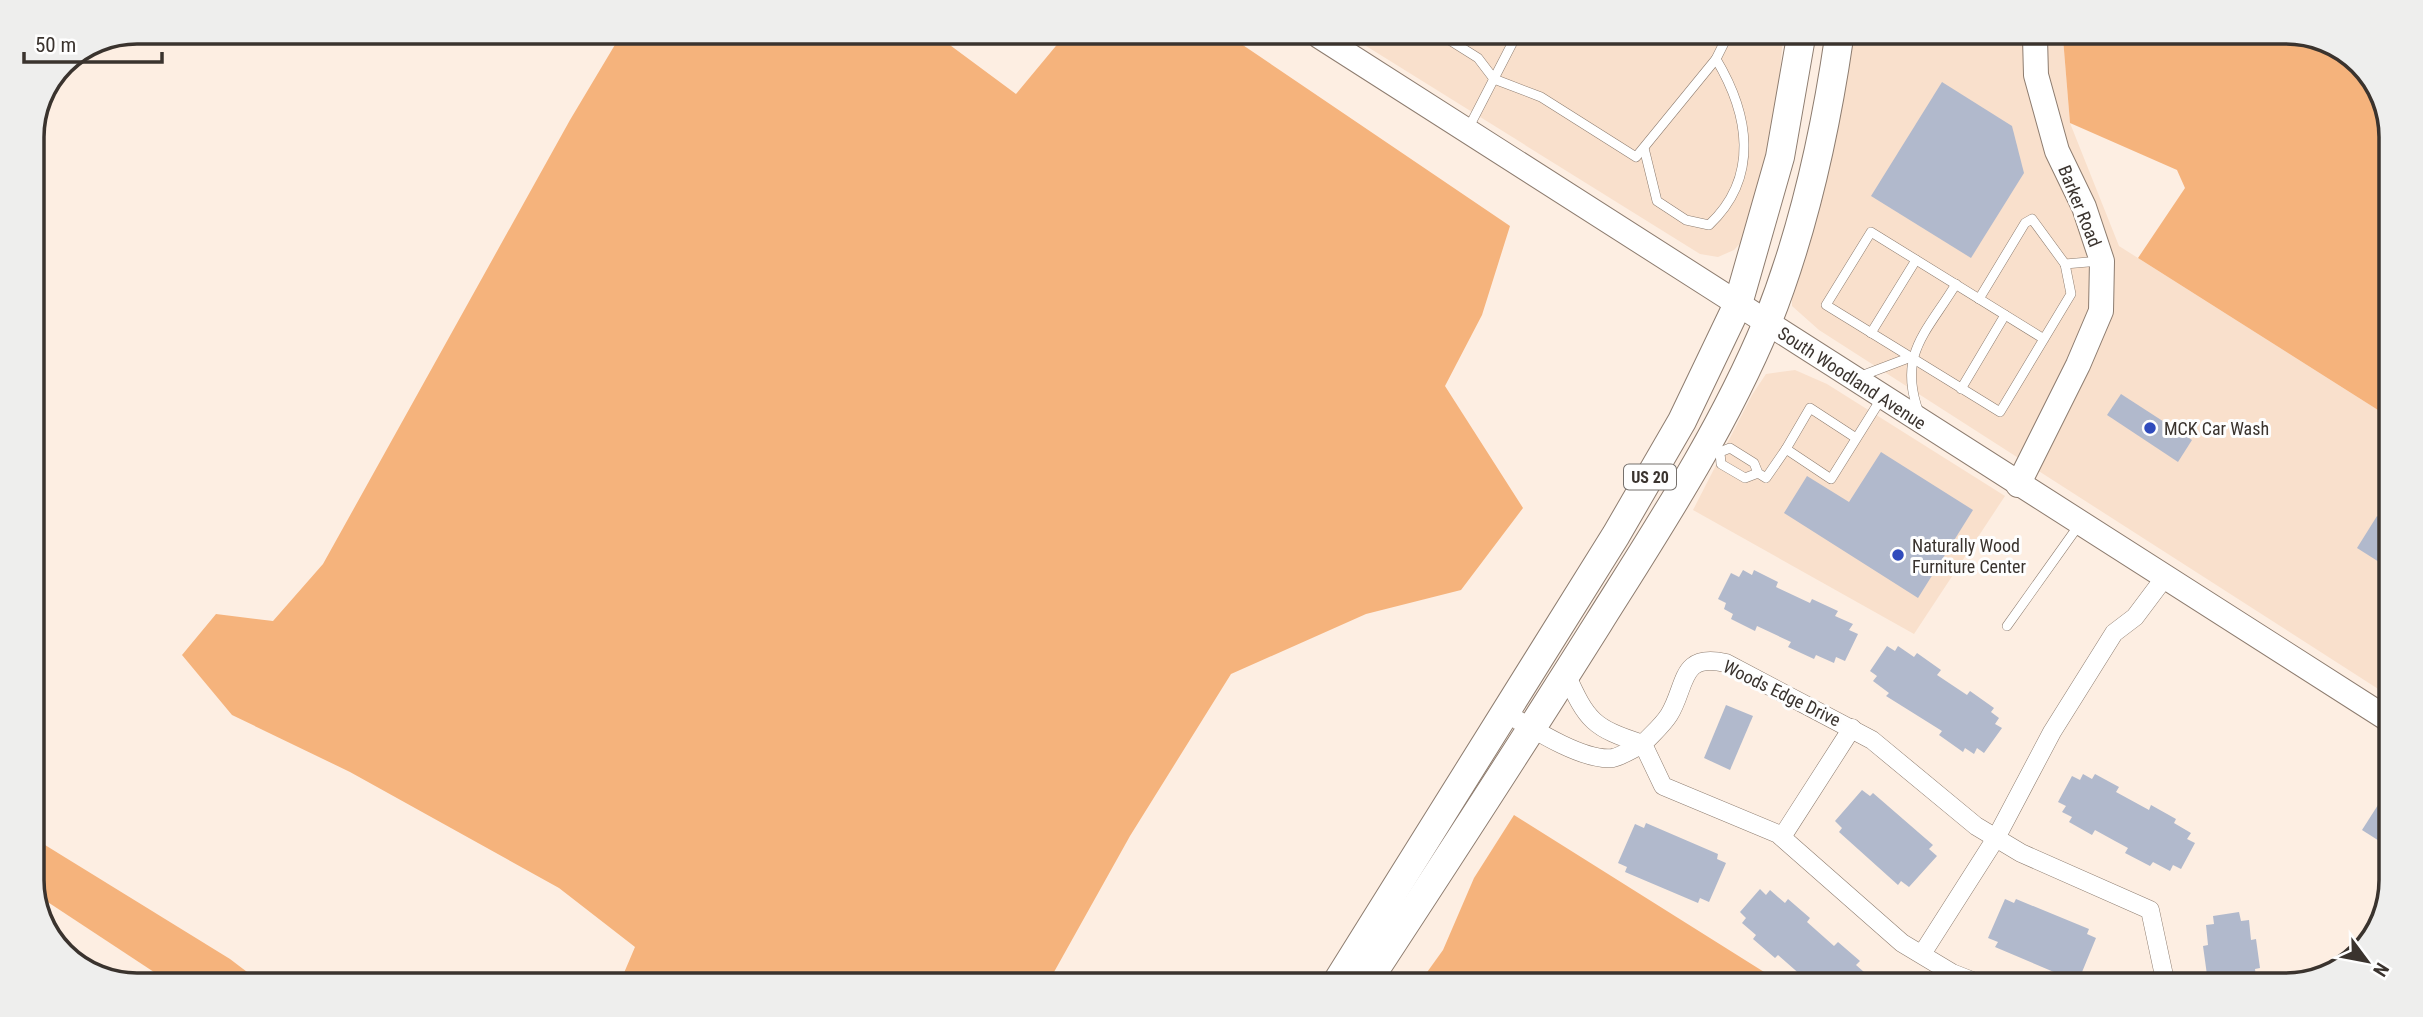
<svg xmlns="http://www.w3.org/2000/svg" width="2423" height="1017" font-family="'Roboto Condensed',sans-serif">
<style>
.built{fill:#f9e0cc}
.forest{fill:#f5b37c}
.building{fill:#b1b9cc}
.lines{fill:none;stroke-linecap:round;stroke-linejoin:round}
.lane-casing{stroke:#8d7c6f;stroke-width:10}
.street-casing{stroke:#8d7c6f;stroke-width:19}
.secondary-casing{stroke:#8d7c6f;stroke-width:26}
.primary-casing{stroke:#8d7c6f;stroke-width:30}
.lane{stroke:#fff;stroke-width:9}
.street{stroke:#fff;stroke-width:18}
.secondary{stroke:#fff;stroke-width:24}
.primary{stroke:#fff;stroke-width:28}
.poi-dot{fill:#304bbc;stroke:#fefefe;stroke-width:2.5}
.labels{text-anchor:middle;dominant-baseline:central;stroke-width:6;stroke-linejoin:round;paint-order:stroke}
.shield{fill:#fefefe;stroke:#75706c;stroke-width:2}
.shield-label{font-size:16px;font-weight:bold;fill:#3a332e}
.street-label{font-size:18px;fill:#3a332e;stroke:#fefefe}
.poi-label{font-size:18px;fill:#3a332e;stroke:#fefefe;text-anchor:start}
.rim{fill:none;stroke:#3a332e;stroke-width:3.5}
</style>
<rect width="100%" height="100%" fill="#fdeee2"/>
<g class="built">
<polygon points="1350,36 1783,37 1776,117 1745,238 1734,250 1718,257 1700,254"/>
<polygon points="1849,38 2063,38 2070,123 2119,246 2389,417 2386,694 1819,330 1792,306 1792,281"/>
<polygon points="1795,370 1827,384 2005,496 1914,634 1693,510 1752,395 1766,374"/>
</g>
<g class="forest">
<polygon points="622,33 935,34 1016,94 1065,35 1228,35 1510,226 1482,315 1445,386 1523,508 1461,590 1366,614 1231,674 1130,836 1049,981 621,980 635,947 559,888 350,772 232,715 182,655 216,614 273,621 323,564 570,120"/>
<polygon points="2063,38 2326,39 2374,78 2391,130 2389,417 2138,258 2185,188 2177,170 2070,123"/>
<polygon points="1514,815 1783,984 1420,982 1443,950 1474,878"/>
<polygon points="32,837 230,959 255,978 163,978 34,893"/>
</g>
<g class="building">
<polygon points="1942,82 2012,126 2024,173 1971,258 1871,196"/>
<polygon points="2121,394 2192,440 2178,462 2107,415"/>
<polygon points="1881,452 1973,510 1918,598 1784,513 1807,476 1849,502"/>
<polygon points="2377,516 2387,522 2387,567 2357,548"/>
<polygon points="1743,570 1752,575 1754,570 1778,582 1776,587 1810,603 1812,599 1838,611 1835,616 1853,624 1849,630 1858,634 1845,661 1836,657 1834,663 1816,655 1814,659 1788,647 1791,642 1757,626 1755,631 1731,619 1733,614 1724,609 1726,603 1718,599 1731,573 1739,577"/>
<polygon points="1887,646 1895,651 1898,646 1914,657 1917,653 1941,670 1937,675 1967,695 1970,691 1994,708 1991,712 1999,718 1995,724 2002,728 1984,753 1977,748 1974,754 1965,748 1963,752 1939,735 1942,731 1886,696 1889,693 1873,681 1877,676 1870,671"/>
<polygon points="1726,705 1753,716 1730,770 1704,758"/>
<polygon points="2083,774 2092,779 2095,774 2119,787 2116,792 2149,810 2151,805 2176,819 2174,823 2191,833 2187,839 2195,843 2181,869 2173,865 2170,871 2153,862 2150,866 2125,853 2128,848 2115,841 2095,830 2092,835 2069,822 2072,817 2062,812 2066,806 2058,802 2072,776 2080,780"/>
<polygon points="1862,790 1870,796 1873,793 1933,845 1929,849 1937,856 1909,887 1901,881 1898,885 1839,832 1842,828 1835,821"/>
<polygon points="2385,794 2385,795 2384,844 2362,830"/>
<polygon points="1646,823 1718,854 1717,859 1726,863 1709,902 1700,898 1698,903 1625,872 1627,867 1618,863 1635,824 1644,828"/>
<polygon points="1760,889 1766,895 1770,890 1785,903 1788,899 1810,918 1807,922 1834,946 1838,942 1860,961 1856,965 1864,972 1853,984 1811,984 1778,955 1775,958 1753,939 1756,935 1742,923 1746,918 1740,912"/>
<polygon points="2005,899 2014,903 2016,899 2089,929 2087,934 2096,938 2080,977 2070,973 2068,978 1995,947 1998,942 1988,938"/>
<polygon points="2239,912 2241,921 2249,920 2251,940 2256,939 2260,968 2255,969 2257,985 2213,985 2212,974 2207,975 2203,946 2208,945 2206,925 2214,924 2213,916"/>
</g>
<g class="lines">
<g class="lane-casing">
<g id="lane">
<polyline points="1443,36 1478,58 1494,79 1541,97 1636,157 1716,59 1727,37"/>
<polyline points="1468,129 1516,36"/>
<path d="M1644 148 1657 201 1686 220 1709 225C1760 177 1749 114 1716 59"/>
<polyline points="1979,299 2025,223 2032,219 2065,264 2100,261"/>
<polyline points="1871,333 1916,260"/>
<polyline points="2044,339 1871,232 1826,305 2000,412 2071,294 2065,264"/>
<polyline points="1861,376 1911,357"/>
<polyline points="1961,389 2005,315"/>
<path d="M1919 413C1897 354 1927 332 1956 284"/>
<polyline points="1856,438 1810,408 1786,449 1831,479 1881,399"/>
<polyline points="1758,473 1745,478 1721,464 1720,452 1730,448 1754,463 1758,473 1766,478 1786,449"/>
<polyline points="2007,626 2079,525"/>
</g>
</g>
<g class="street-casing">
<g id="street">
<path d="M1566 674C1587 721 1593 728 1643 744"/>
<path d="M1503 711C1528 726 1583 762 1613 758 1622 756 1634 748 1643 744"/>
<polyline points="1782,837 1852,728"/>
<polyline points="1922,954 1996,838 2052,732 2114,633 2135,617 2165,577"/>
<path d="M1980 984 1952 973 1902 943 1778 834 1663 786 1643 744C1651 735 1662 726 1669 715 1687 686 1679 652 1726 663L1872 740 1976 826 2021 853 2150 910 2166 985"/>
</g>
</g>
<g class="secondary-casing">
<g id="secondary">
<polyline points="1319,36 2386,718"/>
<polyline points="2018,485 2078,365 2101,311 2102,261 2084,207 2057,151 2036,75 2035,38"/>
</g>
</g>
<g class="primary-casing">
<g id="primary">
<polyline points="1337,982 1616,535 1682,421 1738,304 1780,157 1801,37"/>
<path d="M1367 982C1445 863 1523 743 1599 622 1660 525 1723 429 1767 323 1803 233 1825 134 1839 38"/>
</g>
</g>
<use href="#lane" class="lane"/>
<use href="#street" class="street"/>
<use href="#secondary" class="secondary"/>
<use href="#primary" class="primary"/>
</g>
<g class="poi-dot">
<circle cx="2150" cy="428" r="7"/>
<circle cx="1898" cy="555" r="7"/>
</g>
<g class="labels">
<rect class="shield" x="1624" y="464.5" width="52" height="25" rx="5"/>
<g class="shield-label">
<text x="1650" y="477">US 20</text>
</g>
<g class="street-label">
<text transform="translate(2080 206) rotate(68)">Barker Road</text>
<text transform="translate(1852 378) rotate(33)">South Woodland Avenue</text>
<text transform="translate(1782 693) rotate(26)">Woods Edge Drive</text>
</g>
<g class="poi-label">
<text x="2164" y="428">MCK Car Wash</text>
<text x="1912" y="545">Naturally Wood<tspan x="1912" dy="21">Furniture Center</tspan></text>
</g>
</g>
<path d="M0 0H2423V1017H0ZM137 44H2286A93 93 0 0 1 2379 137V880A93 93 0 0 1 2286 973H137A93 93 0 0 1 44 880V137A93 93 0 0 1 137 44Z" fill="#eeeeed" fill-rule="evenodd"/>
<path class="rim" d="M137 44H2286A93 93 0 0 1 2379 137V880A93 93 0 0 1 2286 973H137A93 93 0 0 1 44 880V137A93 93 0 0 1 137 44Z"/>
<g transform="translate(2367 961) rotate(122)" stroke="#fefefe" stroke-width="5" paint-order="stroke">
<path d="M0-5L12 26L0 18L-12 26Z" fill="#3a332e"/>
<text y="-10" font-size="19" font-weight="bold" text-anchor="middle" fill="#3a332e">N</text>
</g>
<path d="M24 52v10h138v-10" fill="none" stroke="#3a332e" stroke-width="3.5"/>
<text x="35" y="52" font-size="21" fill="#3a332e" stroke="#fefefe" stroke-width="5" paint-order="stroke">50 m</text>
</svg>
